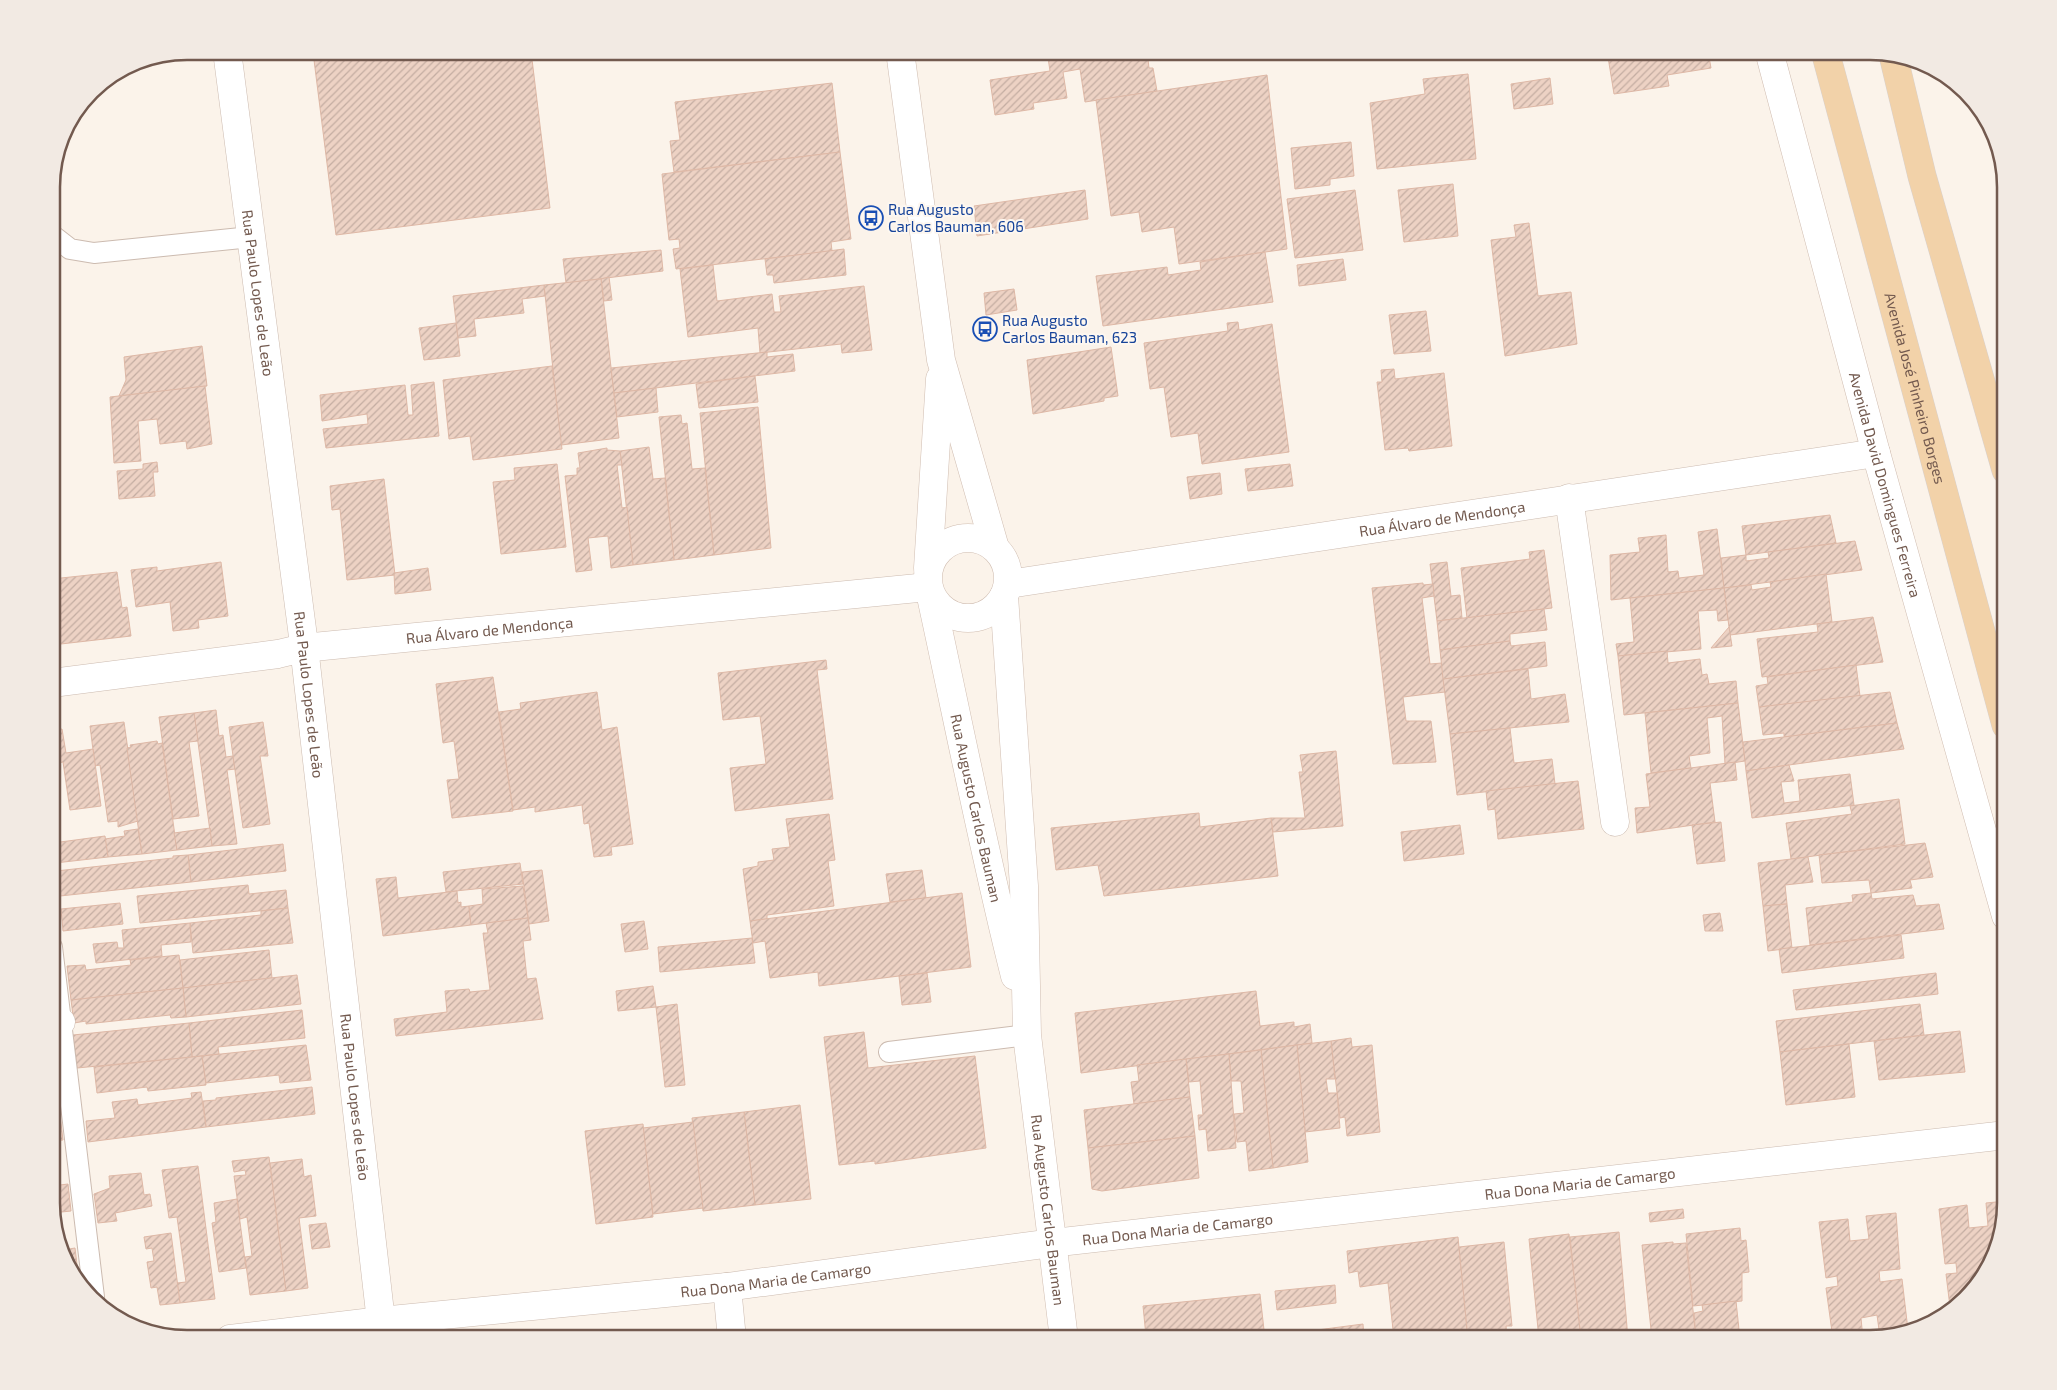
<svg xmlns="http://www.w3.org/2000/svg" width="2057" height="1390" font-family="'Exo 2',sans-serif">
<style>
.building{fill:url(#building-hatch);stroke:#deb8a6}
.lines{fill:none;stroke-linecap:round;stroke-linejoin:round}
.lane-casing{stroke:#ccbbb0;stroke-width:22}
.street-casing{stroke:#ccbbb0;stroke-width:29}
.secondary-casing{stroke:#d0bdb1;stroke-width:29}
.primary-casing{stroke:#d8d1ce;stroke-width:29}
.lane{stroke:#fff;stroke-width:20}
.street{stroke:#fff;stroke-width:28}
.secondary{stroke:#fff;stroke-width:28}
.primary{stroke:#f2d2a9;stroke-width:28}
.labels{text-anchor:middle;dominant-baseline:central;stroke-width:4;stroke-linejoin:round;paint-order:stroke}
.transit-label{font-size:15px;fill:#164399;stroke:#fdf7f0;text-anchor:start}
.street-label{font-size:15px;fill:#735a4f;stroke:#fdf7f0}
.rim{fill:none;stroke:#735a4f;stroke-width:2.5}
</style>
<defs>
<pattern id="building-hatch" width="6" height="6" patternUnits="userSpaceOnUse" patternTransform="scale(1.25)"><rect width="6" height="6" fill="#edd2c4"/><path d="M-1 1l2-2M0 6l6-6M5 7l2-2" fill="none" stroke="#c4ada2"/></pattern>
</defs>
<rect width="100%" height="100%" fill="#fbf3ea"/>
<g class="building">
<polygon points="388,51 531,51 550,208 336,235 314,60"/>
<polygon points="976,51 1023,51 977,58"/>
<polygon points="1047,51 1147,51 1149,68 1153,68 1157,91 1085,102 1080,69 1063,72 1067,98 1033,103 1034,109 995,115 990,80 1050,71"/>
<polygon points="1435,51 1472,51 1435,55"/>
<polygon points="1596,51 1708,51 1711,68 1667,75 1669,86 1614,94 1608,57 1597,58"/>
<polygon points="1468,74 1476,159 1377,169 1370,103 1425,94 1423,79"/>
<polygon points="1267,75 1287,249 1179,264 1174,227 1142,232 1139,212 1111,216 1096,100"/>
<polygon points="1550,78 1553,104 1514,109 1511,84"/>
<polygon points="832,83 840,152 674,172 670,141 680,140 675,102"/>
<polygon points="1351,142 1354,176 1330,179 1330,185 1295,189 1291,148"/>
<polygon points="840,152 851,239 831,242 832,251 676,269 673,249 680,248 679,239 669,240 662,174"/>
<polygon points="2003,176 2006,187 2006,203 2000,177"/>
<polygon points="1453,184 1458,236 1404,242 1398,190"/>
<polygon points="1085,190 1088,219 977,236 974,206"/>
<polygon points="1355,190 1363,250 1295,258 1287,199"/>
<polygon points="1529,223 1538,296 1571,292 1577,344 1505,356 1491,240 1516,237 1514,225"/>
<polygon points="844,249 846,275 774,283 773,275 767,275 765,259"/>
<polygon points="661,250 663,271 566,283 563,259"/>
<polygon points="1265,252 1273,302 1103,326 1096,276 1167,267 1168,275 1201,270 1200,262"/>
<polygon points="1343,259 1346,280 1299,286 1297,265"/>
<polygon points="713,265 717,301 772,294 774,312 781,312 779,296 864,286 872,350 842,353 841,344 760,353 758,328 688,337 680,269"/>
<polygon points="609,277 612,300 604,301 601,279"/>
<polygon points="601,279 619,438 561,445 544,285"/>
<polygon points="544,285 545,296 522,299 524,313 474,319 476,336 458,338 453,296"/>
<polygon points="1014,289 1017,310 986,315 984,293"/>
<polygon points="1426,311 1431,351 1394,354 1389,315"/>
<polygon points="1238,322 1239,330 1272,324 1289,452 1202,464 1198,433 1171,437 1164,387 1150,389 1144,343 1228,331 1227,323"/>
<polygon points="456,323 460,356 424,360 419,328"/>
<polygon points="202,346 207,386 119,396 126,380 124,357"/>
<polygon points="1111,347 1118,396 1104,398 1104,401 1033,414 1027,360"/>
<polygon points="767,352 767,357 793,354 795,371 614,393 611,368"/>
<polygon points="552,366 562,449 473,460 470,436 449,439 443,380"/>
<polygon points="1394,369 1395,379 1444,373 1452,446 1409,451 1408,448 1385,450 1377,382 1382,382 1381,370"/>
<polygon points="755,376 758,402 699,408 696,384"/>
<polygon points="434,382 439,436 326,448 323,429 368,424 367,414 322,421 320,395 405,385 408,415 413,415 411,385"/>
<polygon points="205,386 212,444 187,449 186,441 160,444 157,419 138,421 141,461 114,463 110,397"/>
<polygon points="656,388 658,412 617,417 614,393"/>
<polygon points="758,407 771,548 714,555 700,413"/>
<polygon points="681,415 682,424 687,423 692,469 705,468 714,555 674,560 659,417"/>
<polygon points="649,447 653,479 665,478 674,560 633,565 620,451"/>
<polygon points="607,448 607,450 620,451 622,465 617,465 622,508 627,507 633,565 611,568 608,536 588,538 592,570 576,572 565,476 577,475 577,468 580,468 578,453"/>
<polygon points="157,462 158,472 153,472 155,496 119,499 117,471 143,469 143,464"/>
<polygon points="557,464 566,547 501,554 493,482 515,480 514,468"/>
<polygon points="1290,464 1293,486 1248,491 1245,469"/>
<polygon points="1220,473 1222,494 1190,499 1187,477"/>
<polygon points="384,479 395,575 347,580 340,509 332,510 330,486"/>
<polygon points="1830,515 1836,543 1746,555 1742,526"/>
<polygon points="1717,529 1724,588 1611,600 1610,555 1640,552 1638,538 1666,535 1668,572 1678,571 1679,578 1704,575 1698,532"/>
<polygon points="1855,541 1862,570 1724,588 1721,558 1746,555 1746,561 1769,558 1768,552"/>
<polygon points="1544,550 1552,608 1467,618 1461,568 1530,559 1529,552"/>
<polygon points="221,562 228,616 198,620 199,628 173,631 170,602 136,607 131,570 157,567 157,571"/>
<polygon points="1447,562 1451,596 1460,595 1462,618 1437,621 1430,564"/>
<polygon points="428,568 431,590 395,594 394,573"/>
<polygon points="117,572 122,608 127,607 131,636 52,645 52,579"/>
<polygon points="1826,574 1832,622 1730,635 1724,588 1751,585 1752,590 1771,587 1770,582"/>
<polygon points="1423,583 1423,585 1433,584 1434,596 1422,598 1430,664 1442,663 1445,692 1403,697 1406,721 1431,721 1436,762 1393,764 1372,588"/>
<polygon points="1724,588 1728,620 1718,621 1717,610 1698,611 1701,649 1618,656 1616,644 1634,642 1630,598"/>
<polygon points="1544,609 1547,630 1510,634 1510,641 1440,650 1437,621"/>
<polygon points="1873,617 1883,662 1762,677 1757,639 1818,632 1817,624"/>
<polygon points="1729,627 1732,646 1711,648"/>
<polygon points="1510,641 1511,646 1545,642 1547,666 1443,679 1440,650"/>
<polygon points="1667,651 1668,663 1700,659 1702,675 1707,674 1709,684 1736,681 1738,703 1624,715 1618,656"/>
<polygon points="826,660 827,669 817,670 833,799 735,811 730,768 766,764 760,716 723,720 718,673"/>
<polygon points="1856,665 1860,696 1759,707 1756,686 1768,684 1767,677"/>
<polygon points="1528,669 1531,699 1565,694 1569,722 1450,734 1443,679"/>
<polygon points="493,677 513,811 452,818 447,780 459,779 454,741 443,743 436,684"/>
<polygon points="597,692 602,730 617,727 633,844 611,847 612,855 594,857 589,823 584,824 582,805 535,812 535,807 513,810 499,712 521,709 520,703"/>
<polygon points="1890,692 1897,723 1784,737 1784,733 1763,735 1759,707"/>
<polygon points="1738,703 1745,761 1725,764 1722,716 1707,718 1710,753 1689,756 1691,768 1651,773 1645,713"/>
<polygon points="216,710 219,736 223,735 226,757 233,756 235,769 227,770 237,844 212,846 194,713"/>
<polygon points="194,713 198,741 189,742 199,816 173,819 159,717"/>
<polygon points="124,722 138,821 118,827 118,821 108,822 100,765 95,766 90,726"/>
<polygon points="263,722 268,756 260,756 270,824 243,828 229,727"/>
<polygon points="1897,723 1904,749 1746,771 1743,742"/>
<polygon points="1510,728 1514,763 1552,759 1555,784 1457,795 1450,734"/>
<polygon points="62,729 66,753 93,749 101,806 70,810 63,762 52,764 52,731"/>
<polygon points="157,741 158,744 162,743 177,850 142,854 127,748 131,747 130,745"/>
<polygon points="1336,751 1343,826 1273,832 1271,818 1305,818 1299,772 1303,772 1300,755"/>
<polygon points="1735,762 1737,780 1710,783 1715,822 1637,833 1635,808 1650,807 1646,774"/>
<polygon points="1789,765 1794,781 1781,782 1784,803 1800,801 1798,780 1850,774 1854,805 1752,818 1746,771"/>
<polygon points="1578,781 1584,829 1498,839 1495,809 1488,810 1486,791"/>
<polygon points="1899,799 1905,844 1791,859 1786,823 1852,814 1850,806"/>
<polygon points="1199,813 1200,827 1271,818 1278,876 1104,896 1098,865 1056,870 1051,828"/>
<polygon points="829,814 835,860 828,861 834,906 767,915 767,919 750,921 743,869 758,866 758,862 774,860 772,849 790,847 786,819"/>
<polygon points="1721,822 1725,861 1697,864 1692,825"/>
<polygon points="1460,825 1464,854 1404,861 1401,832"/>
<polygon points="210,828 212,846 177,850 174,833"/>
<polygon points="138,829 142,854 108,857 105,839 125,836 124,831"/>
<polygon points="105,836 108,857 55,863 53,843"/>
<polygon points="1925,843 1933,877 1910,880 1912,888 1871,893 1869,880 1822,883 1819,855"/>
<polygon points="283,844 286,871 191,882 188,855"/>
<polygon points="188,855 191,882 60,896 56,871 173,858 173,856"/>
<polygon points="1808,857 1813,882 1785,885 1787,904 1763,906 1758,863"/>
<polygon points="520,863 523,884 446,892 443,872"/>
<polygon points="542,870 549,921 529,924 522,872"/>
<polygon points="922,870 926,898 890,902 886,874"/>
<polygon points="396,877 398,898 457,891 458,903 461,902 461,907 469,906 471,925 383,936 376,879"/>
<polygon points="248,885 249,894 286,890 288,908 140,923 137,896"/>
<polygon points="523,886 528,918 471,925 469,906 483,904 482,889"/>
<polygon points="962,893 971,967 819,986 818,972 770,978 765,941 753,943 750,921"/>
<polygon points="1871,893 1872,899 1913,895 1916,906 1939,904 1944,929 1810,945 1806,908 1853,902 1852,895"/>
<polygon points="120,903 123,924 63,931 61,909"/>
<polygon points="1787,904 1792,948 1768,951 1763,906"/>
<polygon points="288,908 293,943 193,953 190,923 261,915 261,911"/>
<polygon points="1720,913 1723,931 1705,931 1703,915"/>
<polygon points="528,918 531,940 523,941 527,979 536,978 543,1019 396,1036 394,1019 447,1012 445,991 469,989 470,992 490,990 483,933 488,933 486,923"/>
<polygon points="644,921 648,949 625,952 621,924"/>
<polygon points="190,923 191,942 161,945 162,956 96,963 93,944 117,942 118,948 124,948 122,930"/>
<polygon points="1901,935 1904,958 1782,973 1779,949"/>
<polygon points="752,938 755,963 660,972 658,947"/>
<polygon points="269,950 272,978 183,988 180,960"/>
<polygon points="179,955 183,988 71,1000 67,966 85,965 86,970 131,965 130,960"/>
<polygon points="927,973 931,1002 902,1005 899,976"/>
<polygon points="1936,973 1938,994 1796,1010 1793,990"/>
<polygon points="297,975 301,1004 186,1017 183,988"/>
<polygon points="653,986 656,1007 618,1011 616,991"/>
<polygon points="183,988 186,1017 171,1018 170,1015 86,1024 86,1021 74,1023 71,1000"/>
<polygon points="1256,991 1260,1026 1294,1022 1294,1027 1310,1024 1312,1043 1081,1073 1075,1013"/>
<polygon points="677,1004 685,1085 665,1087 656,1007"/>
<polygon points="1920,1004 1924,1035 1780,1052 1776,1021"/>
<polygon points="302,1010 305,1038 218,1047 219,1054 192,1057 189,1023"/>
<polygon points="189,1023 192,1057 77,1068 73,1035"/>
<polygon points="1960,1031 1965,1072 1879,1080 1874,1041"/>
<polygon points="864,1032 868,1068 975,1056 986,1148 875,1164 875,1161 839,1165 824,1037"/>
<polygon points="1351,1038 1352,1047 1372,1045 1380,1132 1347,1136 1345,1117 1340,1118 1331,1041"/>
<polygon points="1331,1041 1335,1079 1326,1079 1328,1093 1337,1093 1340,1128 1305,1132 1297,1045"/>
<polygon points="1849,1044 1855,1097 1786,1105 1780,1052"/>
<polygon points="306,1045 311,1080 280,1083 279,1075 206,1083 202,1056"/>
<polygon points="1297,1045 1308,1162 1273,1168 1261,1050"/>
<polygon points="52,1050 63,1140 52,1141"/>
<polygon points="1261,1050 1273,1168 1249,1171 1246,1141 1237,1142 1234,1114 1244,1113 1241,1081 1231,1081 1229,1054"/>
<polygon points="1229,1054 1236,1148 1208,1151 1206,1129 1199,1130 1198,1115 1203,1115 1200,1081 1189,1082 1186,1059"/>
<polygon points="202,1056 206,1085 148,1091 147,1087 97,1093 94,1067"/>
<polygon points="1186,1059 1190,1097 1134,1104 1131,1082 1139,1081 1137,1065"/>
<polygon points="312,1087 315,1114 206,1127 203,1101 216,1100 216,1098"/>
<polygon points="201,1092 206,1127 88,1142 86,1121 115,1118 112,1102 137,1099 138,1105 192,1098 191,1093"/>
<polygon points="1190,1097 1195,1136 1088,1148 1084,1110"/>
<polygon points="800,1105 811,1199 755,1205 744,1112"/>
<polygon points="744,1112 755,1205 703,1211 692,1118"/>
<polygon points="693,1122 703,1208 653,1214 643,1128"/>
<polygon points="643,1124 653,1217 596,1224 585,1131"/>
<polygon points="1195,1136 1199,1178 1102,1191 1092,1189 1088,1148"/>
<polygon points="269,1157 286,1291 250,1295 245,1257 252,1256 247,1217 240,1219 234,1176 246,1175 245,1170 234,1172 232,1161"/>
<polygon points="302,1159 304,1177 311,1175 316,1216 299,1218 308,1288 286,1291 270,1163"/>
<polygon points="198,1166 215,1299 180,1303 177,1283 186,1282 177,1217 169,1218 162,1170"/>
<polygon points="141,1173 144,1195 150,1194 152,1206 115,1213 117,1221 98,1223 94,1194 110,1188 109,1176"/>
<polygon points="68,1184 71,1211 52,1213 52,1186"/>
<polygon points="237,1199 246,1268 219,1272 212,1223 216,1222 214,1203"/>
<polygon points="2006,1201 1983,1279 1950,1307 1946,1274 1957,1273 1956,1263 1945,1264 1939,1209 1967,1205 1969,1228 1988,1226 1986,1203"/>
<polygon points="1683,1209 1684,1218 1650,1222 1649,1213"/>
<polygon points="1896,1213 1900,1269 1879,1271 1880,1282 1902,1279 1908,1330 1880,1337 1877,1315 1861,1318 1863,1339 1833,1339 1826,1288 1838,1286 1837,1276 1826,1278 1819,1222 1848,1219 1850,1241 1869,1239 1866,1216"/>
<polygon points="326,1223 330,1247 312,1249 309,1225"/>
<polygon points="1740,1228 1741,1241 1746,1240 1749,1272 1742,1273 1742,1301 1693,1306 1686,1234"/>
<polygon points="1619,1232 1628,1339 1581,1339 1570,1237"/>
<polygon points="171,1233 180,1303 160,1305 157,1287 151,1288 147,1262 154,1261 152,1248 146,1249 144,1237"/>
<polygon points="1569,1234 1581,1339 1539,1339 1529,1239"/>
<polygon points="1458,1237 1468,1339 1394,1339 1388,1283 1360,1287 1358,1271 1349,1273 1347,1251"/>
<polygon points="1504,1242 1512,1326 1506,1326 1507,1336 1513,1335 1514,1339 1468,1339 1459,1247"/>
<polygon points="1673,1242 1673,1244 1686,1243 1696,1339 1652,1339 1642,1245"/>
<polygon points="75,1248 79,1281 69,1271 63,1250"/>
<polygon points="1335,1285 1336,1303 1277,1310 1275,1291"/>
<polygon points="1260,1294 1265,1339 1152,1339 1152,1336 1146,1336 1143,1306"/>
<polygon points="1736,1301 1740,1339 1696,1339 1694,1313 1703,1311 1702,1305"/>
<polygon points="1363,1324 1364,1339 1280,1339 1279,1335"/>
<polygon points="696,1330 704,1339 664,1339 664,1334"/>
<polygon points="976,1332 987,1339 922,1339"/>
<polygon points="664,1334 664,1339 621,1339"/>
</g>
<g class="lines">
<g class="lane-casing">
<g id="lane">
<polyline points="52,235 70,249 94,253 251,237"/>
<polyline points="52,947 94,1297"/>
<polyline points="889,1052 1027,1035"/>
</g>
</g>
<g class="street-casing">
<g id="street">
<path id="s1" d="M227 51 302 629 383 1339"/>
<polyline points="1569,498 1615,822"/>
<path id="s2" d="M1008 584 1876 453"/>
<path id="s3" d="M52 683 278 654 303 648 928 587"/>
<polyline points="52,1023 61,1022"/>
<polyline points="727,1287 732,1339"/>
<path id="s4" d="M230 1339 381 1321 727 1287 1052 1243 2006 1135"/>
</g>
</g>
<g class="secondary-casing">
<g id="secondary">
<polyline points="900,51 941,360 995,548"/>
<path id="s5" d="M1769 51 1876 453 2006 916"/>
<circle cx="968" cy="578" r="40"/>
<polyline points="928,568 940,379"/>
<path id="s6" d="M930 592C958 720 983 849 1015 976"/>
<path id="s7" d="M1004 596 1024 886 1027 1035 1064 1339"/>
</g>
</g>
<g class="primary-casing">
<g id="primary">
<path id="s8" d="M1825 51 2006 725"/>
<polyline points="1894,59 1922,176 2006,470"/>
</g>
</g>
<use href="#lane" class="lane"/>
<use href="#street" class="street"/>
<use href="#secondary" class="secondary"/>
<use href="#primary" class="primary"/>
</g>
<defs>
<g id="bus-ring" transform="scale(1.25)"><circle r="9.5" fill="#fdf7f0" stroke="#1a4fb4" stroke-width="1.5"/><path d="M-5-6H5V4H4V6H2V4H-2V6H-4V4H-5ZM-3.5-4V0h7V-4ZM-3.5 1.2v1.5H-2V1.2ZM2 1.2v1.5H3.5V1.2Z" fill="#1a4fb4"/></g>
</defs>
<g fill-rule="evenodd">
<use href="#bus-ring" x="871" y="218"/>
<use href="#bus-ring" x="985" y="329"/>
</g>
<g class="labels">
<g class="transit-label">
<text x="888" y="209">Rua Augusto<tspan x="888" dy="17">Carlos Bauman, 606</tspan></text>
<text x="1002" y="320">Rua Augusto<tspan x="1002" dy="17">Carlos Bauman, 623</tspan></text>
</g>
<g class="street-label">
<text stroke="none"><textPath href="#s1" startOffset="244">Rua Paulo Lopes de Leão</textPath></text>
<text stroke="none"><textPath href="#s8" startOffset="349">Avenida José Pinheiro Borges</textPath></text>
<text stroke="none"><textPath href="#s5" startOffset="449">Avenida David Domingues Ferreira</textPath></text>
<text stroke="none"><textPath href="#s2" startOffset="439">Rua Álvaro de Mendonça</textPath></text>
<text stroke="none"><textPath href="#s3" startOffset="441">Rua Álvaro de Mendonça</textPath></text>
<text stroke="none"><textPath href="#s1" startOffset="649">Rua Paulo Lopes de Leão</textPath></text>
<text stroke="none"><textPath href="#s6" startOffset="221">Rua Augusto Carlos Bauman</textPath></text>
<text stroke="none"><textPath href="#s1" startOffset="1054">Rua Paulo Lopes de Leão</textPath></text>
<text stroke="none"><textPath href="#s4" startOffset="1359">Rua Dona Maria de Camargo</textPath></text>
<text stroke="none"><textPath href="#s7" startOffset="616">Rua Augusto Carlos Bauman</textPath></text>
<text stroke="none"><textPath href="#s4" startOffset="954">Rua Dona Maria de Camargo</textPath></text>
<text stroke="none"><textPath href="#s4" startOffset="549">Rua Dona Maria de Camargo</textPath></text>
</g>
</g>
<path d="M0 0H2057V1390H0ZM187 60H1870A127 127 0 0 1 1997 187V1203A127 127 0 0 1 1870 1330H187A127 127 0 0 1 60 1203V187A127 127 0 0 1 187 60Z" fill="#f2eae3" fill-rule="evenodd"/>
<path class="rim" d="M187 60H1870A127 127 0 0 1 1997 187V1203A127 127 0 0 1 1870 1330H187A127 127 0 0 1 60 1203V187A127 127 0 0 1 187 60Z"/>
</svg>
